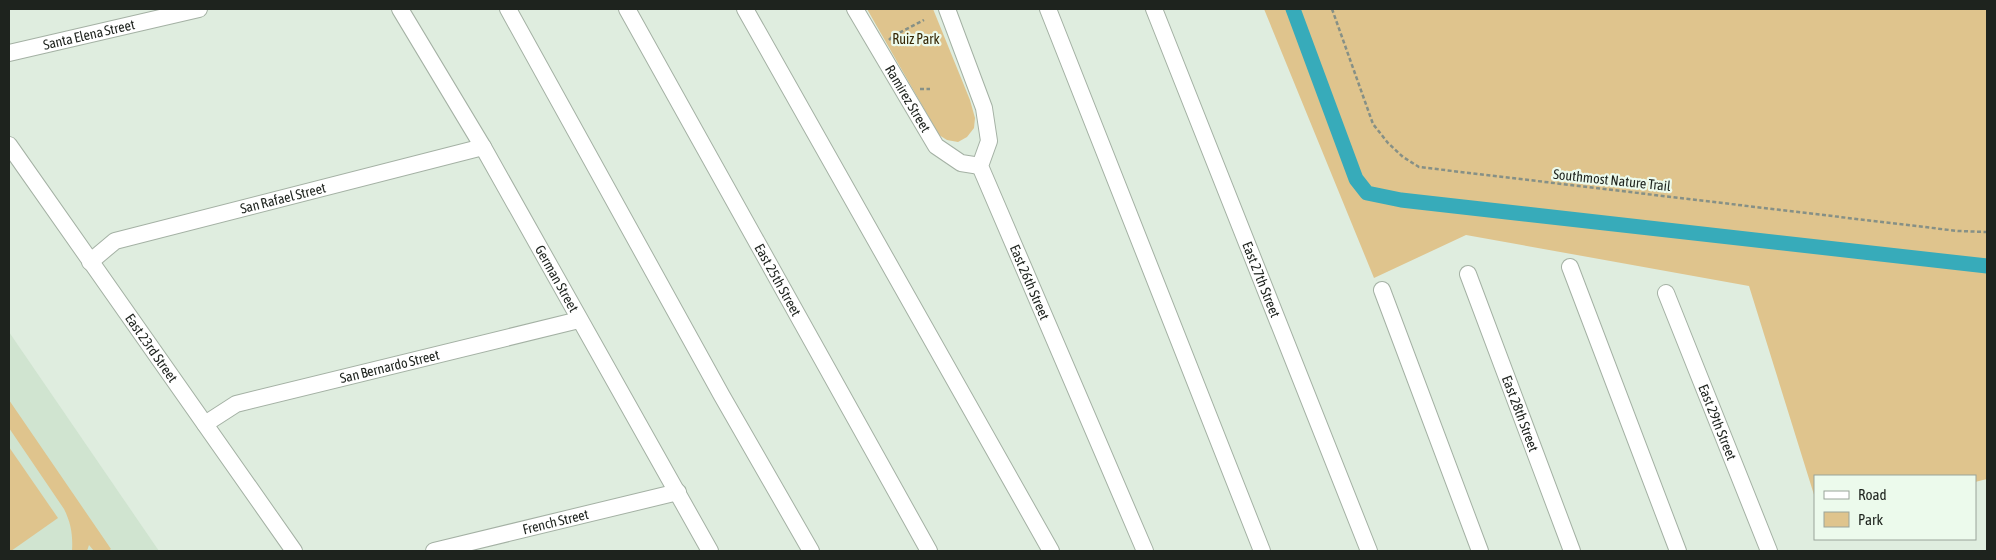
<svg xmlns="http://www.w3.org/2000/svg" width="1996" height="560" font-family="'Asap Condensed',sans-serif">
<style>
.built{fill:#d0e4d0}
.green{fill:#dfc48d}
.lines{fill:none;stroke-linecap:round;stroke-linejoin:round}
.canal{stroke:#37abba;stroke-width:15}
.minor-casing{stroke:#a4b1a4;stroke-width:18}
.path{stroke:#869086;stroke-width:2.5;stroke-dasharray:4 2.5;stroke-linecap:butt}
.minor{stroke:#fff;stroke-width:16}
.labels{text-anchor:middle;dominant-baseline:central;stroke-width:4.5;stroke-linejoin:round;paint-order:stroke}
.street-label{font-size:14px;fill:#1e231e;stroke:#ecfaec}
.park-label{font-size:14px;fill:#372806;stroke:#ecfaec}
</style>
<rect width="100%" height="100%" fill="#dfeddf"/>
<polygon class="built" points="9,332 159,551 9,551"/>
<g class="green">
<polygon points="867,9 933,9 970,100 975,118 974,128 967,137 958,142 947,140 939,135"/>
<polygon points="1264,9 1987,9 1987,479 1975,482 1975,476 1815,476 1815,498 1749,286 1466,235 1374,278"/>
<path d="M9 400 111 549 108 551H94L89 545 87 551H72C73 535 71 523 64 509L9 428Z"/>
<polygon points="9,447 58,518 11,551 9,551"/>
</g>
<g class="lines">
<polyline class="canal" points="1293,9 1356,179 1367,193 1401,200 1987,266"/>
<g class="minor-casing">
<g id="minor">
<path id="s1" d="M400 9 483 147 710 551"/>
<polyline points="508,9 722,396 811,551"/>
<path id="s2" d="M627 9 929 551"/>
<polyline points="745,9 1051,551"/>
<path id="s3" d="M855 9 936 146 961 163 980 166"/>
<path id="s4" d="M947 9 984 108 989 141 980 166 1145 551"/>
<polyline points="1048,9 1262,551"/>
<path id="s5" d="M1154 9 1369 551"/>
<path id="s6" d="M9 53 199 9"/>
<path id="s7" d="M9 145 294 551"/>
<path id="s8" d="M90 262 115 241 483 147"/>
<polyline points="1570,267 1678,551"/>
<path id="s9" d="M1468 274 1572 551"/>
<polyline points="1382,290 1480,551"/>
<path id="s10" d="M1666 293 1769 551"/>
<path id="s11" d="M205 424 236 404 579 320"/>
<path id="s12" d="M434 551 678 492"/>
</g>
</g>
<g class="path">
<polyline points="1332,9 1373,124 1388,143 1403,157 1419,167 1958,231 1987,232"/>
<polyline points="889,40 893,36 924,20"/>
<polyline points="920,89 930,89"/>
</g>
<use href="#minor" class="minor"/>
</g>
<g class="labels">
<g class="street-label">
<text stroke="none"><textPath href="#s6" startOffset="82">Santa Elena Street</textPath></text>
<text stroke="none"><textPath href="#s3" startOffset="104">Ramirez Street</textPath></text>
<text transform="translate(1612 180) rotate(6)">Southmost Nature Trail</text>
<text stroke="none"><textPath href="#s8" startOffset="206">San Rafael Street</textPath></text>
<text stroke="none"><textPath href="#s1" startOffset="312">German Street</textPath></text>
<text stroke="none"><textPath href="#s2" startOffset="310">East 25th Street</textPath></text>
<text stroke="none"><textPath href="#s5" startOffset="291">East 27th Street</textPath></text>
<text stroke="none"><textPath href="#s4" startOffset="292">East 26th Street</textPath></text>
<text stroke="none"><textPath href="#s7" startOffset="248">East 23rd Street</textPath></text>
<text stroke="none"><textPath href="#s11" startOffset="195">San Bernardo Street</textPath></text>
<text stroke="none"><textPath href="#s9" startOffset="149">East 28th Street</textPath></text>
<text stroke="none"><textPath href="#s10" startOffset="139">East 29th Street</textPath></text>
<text stroke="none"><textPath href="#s12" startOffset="125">French Street</textPath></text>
</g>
<g class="park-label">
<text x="916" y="39">Ruiz Park</text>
</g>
</g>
<rect width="1996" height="560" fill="none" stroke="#1e231e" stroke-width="20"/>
<rect x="1814" y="475" width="162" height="65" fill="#ecfaec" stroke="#9aa49a"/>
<rect x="1824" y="491" width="25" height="8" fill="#ffffff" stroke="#9aa49a"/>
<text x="1858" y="500" font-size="15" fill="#1e231e">Road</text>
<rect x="1824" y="512" width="25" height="15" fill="#dfc48d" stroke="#9aa49a"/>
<text x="1858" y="525" font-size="15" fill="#1e231e">Park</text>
</svg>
